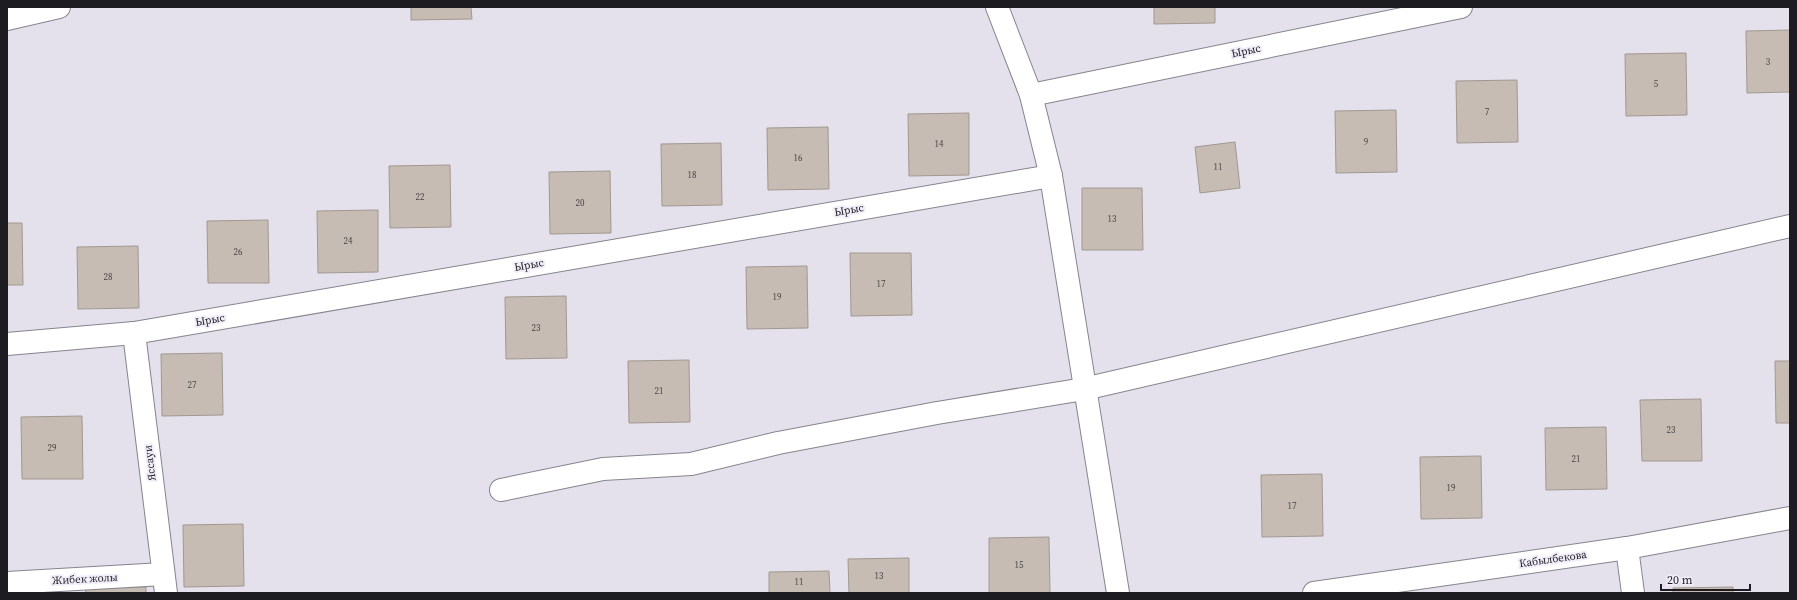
<svg xmlns="http://www.w3.org/2000/svg" width="1797" height="600" font-family="'Source Serif 4',serif">
<style>
.building{fill:#c6bcb4;stroke:#a19891}
.lines{fill:none;stroke-linecap:round;stroke-linejoin:round}
.minor-casing{stroke:#86848e;stroke-width:24}
.minor{stroke:#fff;stroke-width:22}
.labels{text-anchor:middle;dominant-baseline:central;stroke-width:4;stroke-linejoin:round;paint-order:stroke}
.number-label{font-size:9px;fill:#474445}
.street-label{font-size:11px;fill:#1d1c20;stroke:#f1eefa}
</style>
<rect width="100%" height="100%" fill="#e4e1ec"/>
<g class="building">
<polygon points="411,7 471,7 472,19 411,20"/>
<polygon points="1154,7 1215,7 1215,23 1154,24"/>
<polygon points="1790,30 1790,92 1747,93 1746,31"/>
<polygon points="1686,53 1687,115 1626,116 1625,54"/>
<polygon points="1517,80 1518,142 1457,143 1456,81"/>
<polygon points="1396,110 1397,172 1336,173 1335,111"/>
<polygon points="969,113 969,175 909,176 908,114"/>
<polygon points="828,127 829,189 768,190 767,128"/>
<polygon points="1235,142 1240,188 1200,193 1195,147"/>
<polygon points="721,143 722,205 662,206 661,144"/>
<polygon points="450,165 451,227 390,228 389,166"/>
<polygon points="610,171 611,233 550,234 549,172"/>
<polygon points="1082,188 1142,188 1143,250 1082,250"/>
<polygon points="378,210 378,272 318,273 317,211"/>
<polygon points="268,220 269,283 208,283 207,221"/>
<polygon points="7,223 22,223 23,285 7,285"/>
<polygon points="138,246 139,308 78,309 77,247"/>
<polygon points="850,253 911,253 912,315 851,316"/>
<polygon points="807,266 808,328 747,329 746,267"/>
<polygon points="566,296 567,358 506,359 505,297"/>
<polygon points="222,353 223,415 162,416 161,354"/>
<polygon points="689,360 690,422 629,423 628,361"/>
<polygon points="1775,361 1790,361 1790,423 1776,423"/>
<polygon points="1701,399 1702,461 1642,461 1640,400"/>
<polygon points="82,416 83,479 22,479 21,417"/>
<polygon points="1606,427 1607,489 1546,490 1545,428"/>
<polygon points="1481,456 1482,518 1421,519 1420,457"/>
<polygon points="1322,474 1323,536 1262,537 1261,475"/>
<polygon points="243,524 244,586 184,587 183,525"/>
<polygon points="1049,537 1050,593 989,593 989,538"/>
<polygon points="909,558 909,593 849,593 848,559"/>
<polygon points="829,571 830,593 769,593 769,572"/>
<polygon points="146,587 146,593 86,593 85,588"/>
<polygon points="1733,587 1733,593 1673,593 1673,588"/>
</g>
<g class="lines">
<g class="minor-casing">
<g id="minor">
<polyline points="997,7 1031,95 1051,176 1118,593"/>
<polyline points="7,19 59,7"/>
<polyline points="1031,95 1461,7"/>
<polyline points="134,333 166,593"/>
<polyline points="7,344 134,333 1051,176"/>
<polyline points="501,490 603,469 691,464 778,443 937,413 1084,389 1790,226"/>
<polyline points="1627,548 1633,593"/>
<polyline points="7,583 163,574"/>
<polyline points="1314,593 1627,548 1790,518"/>
</g>
</g>
<use href="#minor" class="minor"/>
</g>
<g class="labels">
<g class="number-label">
<text x="1768" y="62">3</text>
<text x="1656" y="84">5</text>
<text x="1487" y="112">7</text>
<text x="1366" y="142">9</text>
<text x="939" y="144">14</text>
<text x="798" y="158">16</text>
<text x="1218" y="167">11</text>
<text x="692" y="175">18</text>
<text x="420" y="197">22</text>
<text x="580" y="203">20</text>
<text x="1112" y="219">13</text>
<text x="348" y="241">24</text>
<text x="238" y="252">26</text>
<text x="108" y="277">28</text>
<text x="881" y="284">17</text>
<text x="777" y="297">19</text>
<text x="536" y="328">23</text>
<text x="192" y="385">27</text>
<text x="659" y="391">21</text>
<text x="1671" y="430">23</text>
<text x="52" y="448">29</text>
<text x="1576" y="459">21</text>
<text x="1451" y="488">19</text>
<text x="1292" y="506">17</text>
<text x="1019" y="565">15</text>
<text x="879" y="576">13</text>
<text x="799" y="582">11</text>
</g>
<g class="street-label">
<text transform="translate(1246 51) rotate(-12)">Ырыс</text>
<text transform="translate(849 210) rotate(-10)">Ырыс</text>
<text transform="translate(529 265) rotate(-10)">Ырыс</text>
<text transform="translate(210 320) rotate(-10)">Ырыс</text>
<text transform="translate(150 463) rotate(-97)">Яссауи</text>
<text transform="translate(1553 559) rotate(-8)">Кабылбекова</text>
<text transform="translate(85 579) rotate(-3)">Жибек жолы</text>
</g>
</g>
<rect width="1797" height="600" fill="none" stroke="#1d1c20" stroke-width="16"/>
<path d="M1661 584v6h89v-6" fill="none" stroke="#1d1c20" stroke-width="2"/>
<text x="1667" y="584" font-size="12" fill="#1d1c20" stroke="#f1eefa" stroke-width="3" paint-order="stroke">20 m</text>
</svg>
